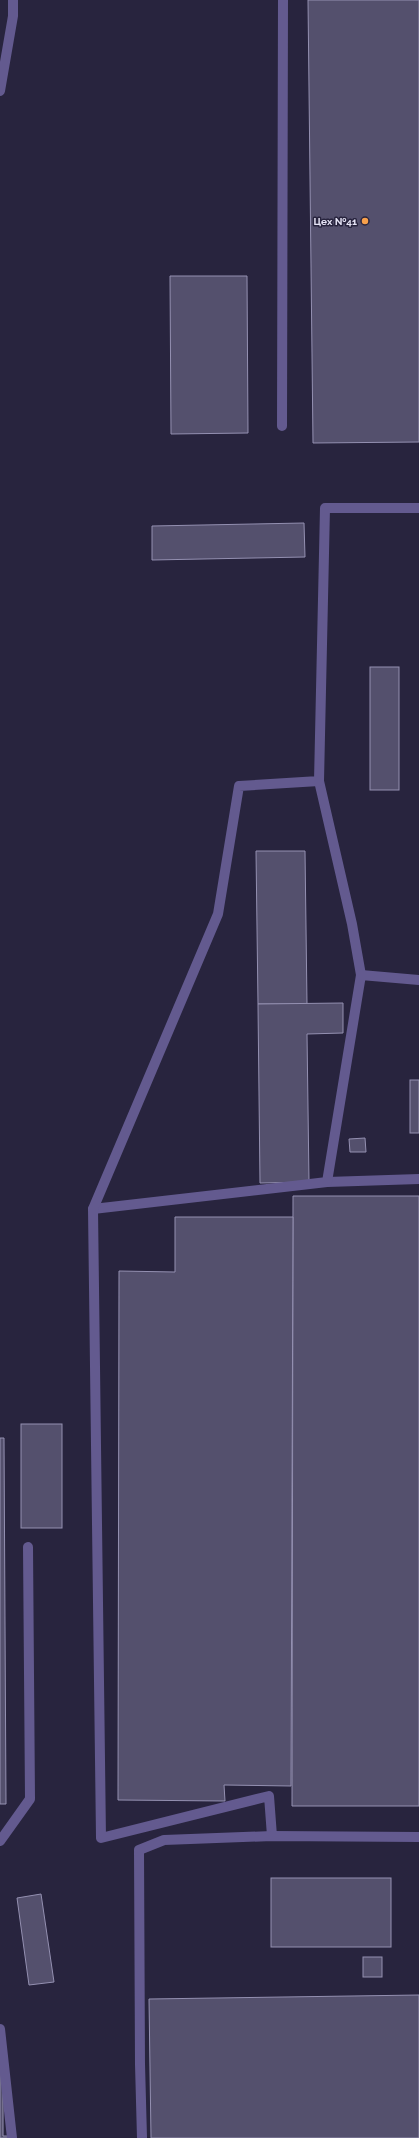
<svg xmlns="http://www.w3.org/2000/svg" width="419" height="2138" font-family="Raleway,sans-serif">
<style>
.building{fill:#54506d;stroke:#9490b1}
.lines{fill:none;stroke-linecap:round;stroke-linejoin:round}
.minor{stroke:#635a8f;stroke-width:10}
.poi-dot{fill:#f8a04b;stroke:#28243e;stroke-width:1.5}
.labels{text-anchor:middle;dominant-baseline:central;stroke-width:3;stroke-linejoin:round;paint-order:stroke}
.poi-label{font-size:10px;font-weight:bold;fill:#e6e4f6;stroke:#28243e;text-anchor:end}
</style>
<rect width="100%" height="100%" fill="#28243e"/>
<g class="building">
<polygon points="308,0 419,0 419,442 313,443"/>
<polygon points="170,276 247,276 248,433 171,434"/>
<polygon points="304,523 305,557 152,560 152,526"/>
<rect x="370" y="667" width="29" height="123"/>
<polygon points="256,851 305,851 307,1004 258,1004"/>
<polygon points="343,1003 343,1033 307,1034 309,1182 260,1183 258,1004"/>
<rect x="410" y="1080" width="9" height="53"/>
<polygon points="365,1138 366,1152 350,1152 349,1139"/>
<polygon points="293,1196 419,1196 419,1806 292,1806"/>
<polygon points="175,1217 293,1217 291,1786 224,1785 225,1801 118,1800 119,1271 175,1272"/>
<rect x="21" y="1424" width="41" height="104"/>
<polygon points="0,1438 4,1438 6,1804 0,1804"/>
<rect x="271" y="1878" width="120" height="69"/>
<polygon points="41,1894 54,1982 29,1985 17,1898"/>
<rect x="363" y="1957" width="19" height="20"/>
<polygon points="419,1995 419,2138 151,2138 149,1999"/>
<polygon points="0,2073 3,2073 3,2136 10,2136 10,2138 0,2138"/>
</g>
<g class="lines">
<g class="minor">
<polyline points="0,91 13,16 13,0"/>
<polyline points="282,426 283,0"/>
<polyline points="319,781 352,924 361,975"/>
<polyline points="327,1182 419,1179"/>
<polyline points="93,1209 327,1182 361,975 419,980"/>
<polyline points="272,1836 269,1796 101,1838 93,1209 218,914 239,786 319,781 325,508 419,508"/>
<polyline points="0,1841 30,1799 28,1547"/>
<polyline points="0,2029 12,2138"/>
<polyline points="142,2138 140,2064 139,1850 164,1840 272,1836 419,1837"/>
</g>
</g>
<circle class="poi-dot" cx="365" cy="221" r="4"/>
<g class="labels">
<g class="poi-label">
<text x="357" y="221">Цех №41</text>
</g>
</g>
</svg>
